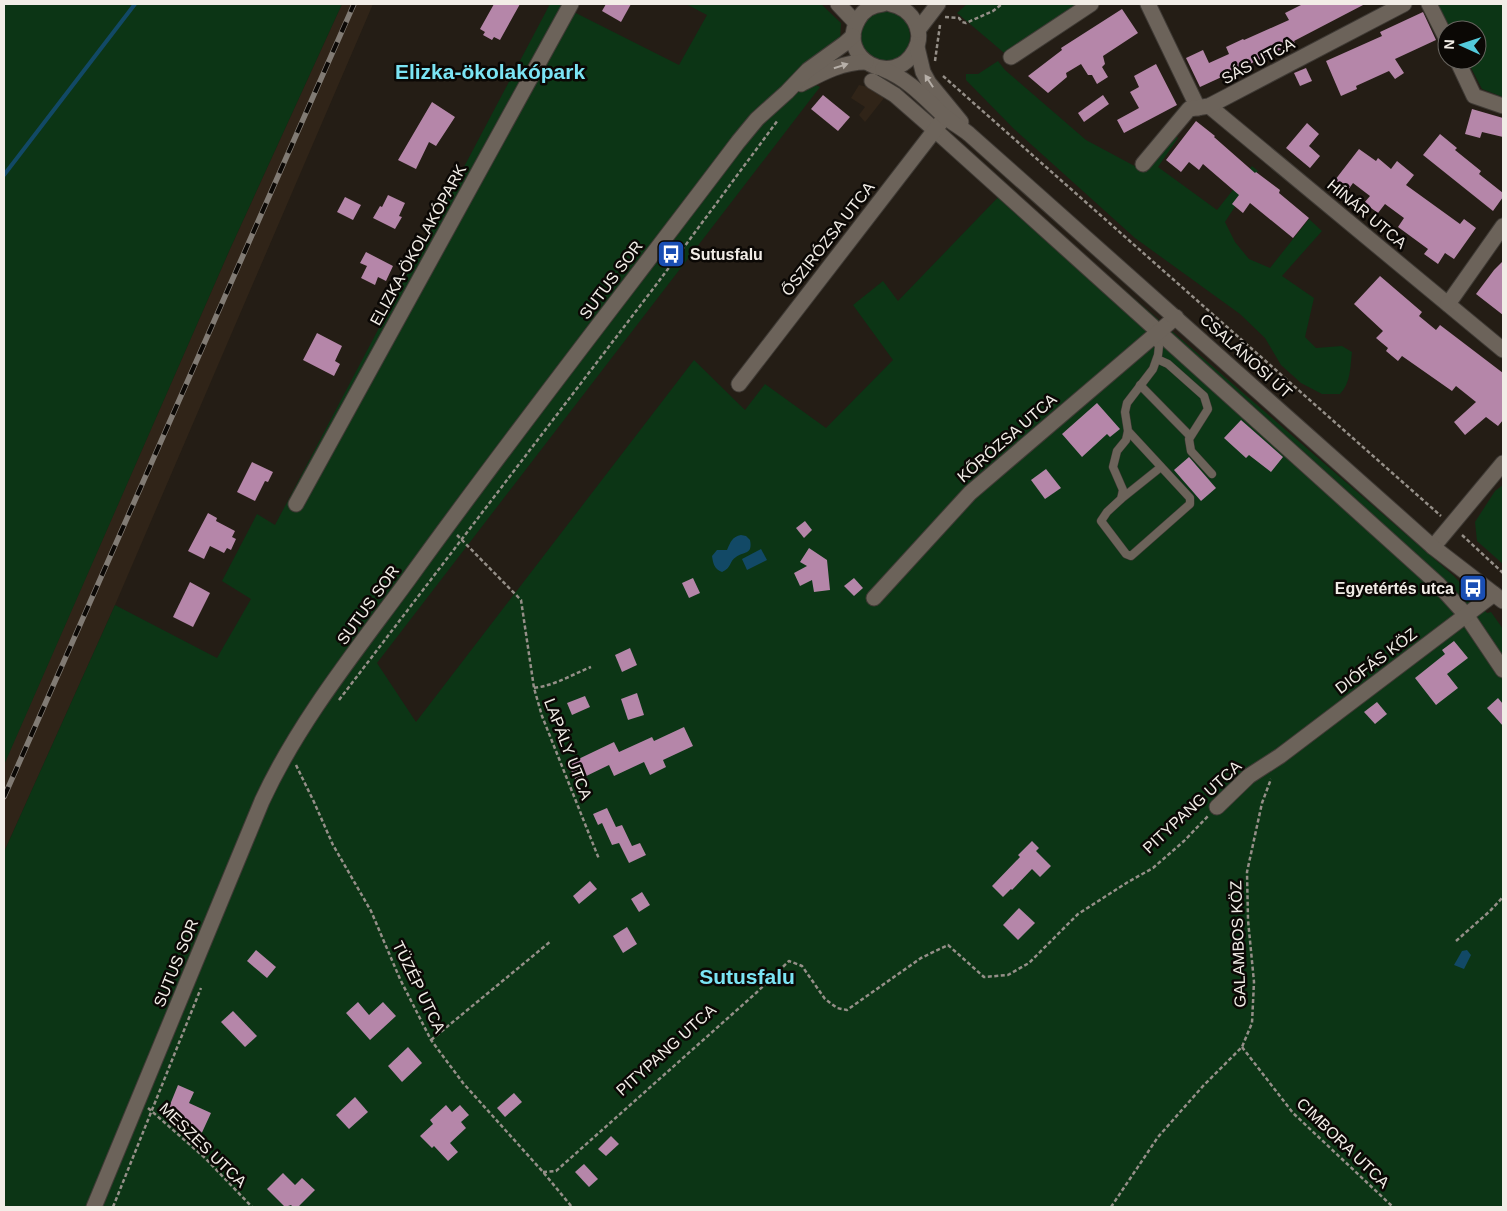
<svg xmlns="http://www.w3.org/2000/svg" width="1507" height="1211" font-family="Arial,sans-serif">
<style>
.built{fill:#302418}
.green{fill:#0c3515}
.water{fill:#124966}
.lines{fill:none;stroke-linecap:round;stroke-linejoin:round}
.stream{stroke:#124966;stroke-width:4}
.building{fill:#b586a9}
.lane-casing{stroke:#3f3a35;stroke-width:9}
.street-casing{stroke:#3f3a35;stroke-width:17}
.secondary-casing{stroke:#3f3a35;stroke-width:17}
.path{stroke:#958f88;stroke-width:2.5;stroke-dasharray:4 2.5;stroke-linecap:butt}
.lane{stroke:#6c635a;stroke-width:8}
.street{stroke:#6c635a;stroke-width:15}
.secondary{stroke:#6c635a;stroke-width:15}
.rail-casing{stroke:#817b74;stroke-width:5.5}
.rail{stroke:#0b0805;stroke-width:4;stroke-dasharray:11;stroke-linecap:butt}
.oneway{fill:#b6afa8}
.labels{text-anchor:middle;dominant-baseline:central;stroke-width:5;stroke-linejoin:round;paint-order:stroke}
.street-label{font-size:16px;fill:#f2ede7;stroke:#0b0805}
.poi-label{font-size:16px;font-weight:bold;fill:#f2ede7;stroke:#0b0805;text-anchor:start}
.district-label{font-size:21px;font-weight:bold;fill:#7be4f4;stroke:#0b0805}
</style>
<rect width="100%" height="100%" fill="#241d15"/>
<g class="built">
<polygon points="342,4 373,4 115,605 4,852 4,764 230,249"/>
<polygon points="859,85 872,88 884,98 865,122 859,115 865,107 851,98"/>
</g>
<g class="green">
<polygon points="4,4 342,4 230,249 4,765"/>
<polygon points="550,4 558,4 679,65 707,15 686,4 821,4 841,23 840,41 801,77 820,87 377,663 416,722 694,360 745,410 765,384 826,428 893,360 853,305 883,281 898,301 1007,188 1454,576 1487,613 1491,612 1503,629 1503,1207 4,1207 4,852 115,605 217,658 251,599 222,581 257,514 275,525"/>
<polygon points="967,4 1099,4 1016,63 957,13"/>
<polygon points="1438,4 1503,4 1503,97 1482,89 1467,60 1477,60 1477,30 1451,30"/>
<circle cx="885" cy="36" r="25"/>
<path d="M998 61 1005 70 1086 140 1142 170 1173 133 1178 138 1158 167 1217 210 1252 166 1258 171 1225 222 1235 242 1249 259 1270 268 1309 219 1322 231 1282 276 1314 298 1305 337 1316 348 1342 346 1352 352C1350 368 1351 382 1340 394H1322L1301 383 1281 365 1265 338 1240 314 1135 238 1014 129 966 80V74H978Z"/>
<polygon points="1503,485 1503,564 1477,541 1475,522 1495,491"/>
</g>
<g class="water">
<path d="M741 535 746 536 750 540C753 555 744 551 736 557 729 561 732 568 722 572 714 569 713 563 712 556L717 550H727C731 541 732 537 741 535Z"/>
<polygon points="761,549 767,560 747,570 742,559"/>
<polygon points="1467,950 1471,955 1464,969 1454,965 1462,951"/>
</g>
<g class="lines">
<polyline class="stream" points="4,175 135,4"/>
</g>
<g class="building">
<polygon points="494,4 520,4 500,40 494,37 492,40 483,35 485,32 480,29"/>
<polygon points="606,4 631,4 621,22 602,11"/>
<polygon points="1303,4 1365,4 1294,41 1295,43 1200,87 1186,58 1203,50 1209,63 1229,54 1226,47 1243,39 1244,40 1289,20 1285,13"/>
<polygon points="1122,9 1138,33 1103,56 1105,64 1102,67 1108,77 1097,84 1092,75 1088,75 1081,64 1066,73 1067,77 1048,93 1028,76 1062,50 1061,48"/>
<polygon points="1423,12 1436,40 1395,59 1404,73 1395,79 1389,71 1356,86 1357,89 1341,96 1326,61 1382,36 1380,32"/>
<polygon points="1156,64 1177,105 1124,133 1117,120 1139,108 1130,92 1139,87 1134,76"/>
<polygon points="1306,68 1312,81 1300,86 1294,73"/>
<polygon points="823,95 850,117 838,131 811,109"/>
<polygon points="1103,95 1109,104 1084,122 1078,113"/>
<polygon points="432,102 455,117 436,146 429,142 416,169 398,160"/>
<polygon points="1472,109 1503,118 1503,137 1482,132 1480,138 1465,134"/>
<polygon points="1196,121 1215,136 1214,137 1255,173 1256,172 1280,190 1279,193 1309,218 1293,238 1250,203 1243,213 1232,204 1239,195 1203,164 1199,170 1189,162 1181,172 1166,160"/>
<polygon points="1307,123 1319,134 1309,146 1320,156 1310,168 1286,148"/>
<polygon points="1440,134 1457,148 1455,150 1481,171 1479,174 1503,193 1503,197 1493,211 1423,155"/>
<polygon points="1359,149 1376,161 1378,158 1391,169 1397,161 1414,175 1406,185 1460,224 1464,219 1476,228 1454,259 1445,253 1438,264 1424,254 1428,249 1398,227 1404,218 1385,204 1378,213 1364,203 1370,196 1353,183 1348,190 1335,180"/>
<polygon points="388,195 405,203 399,216 402,217 395,229 373,218 380,206 382,207"/>
<polygon points="345,197 361,205 353,220 337,212"/>
<polygon points="366,252 393,266 386,281 378,277 375,285 361,278 367,266 360,263"/>
<polygon points="1503,261 1503,315 1476,294 1494,270"/>
<polygon points="1380,276 1422,312 1419,316 1436,330 1440,325 1503,373 1503,420 1498,426 1486,417 1465,435 1454,422 1476,402 1456,386 1452,391 1402,356 1398,361 1386,351 1388,348 1376,338 1383,331 1354,304"/>
<polygon points="317,333 342,346 335,361 340,364 334,376 303,360"/>
<polygon points="1097,403 1120,429 1110,437 1107,434 1082,457 1062,434"/>
<polygon points="1241,420 1283,457 1271,472 1249,455 1246,458 1224,438"/>
<polygon points="1189,457 1216,488 1201,501 1174,470"/>
<polygon points="252,462 273,472 268,482 265,481 255,501 237,492"/>
<polygon points="1046,469 1061,488 1045,499 1031,480"/>
<polygon points="208,513 217,518 216,521 235,531 232,537 236,539 231,550 227,548 224,553 210,546 204,559 188,551"/>
<polygon points="805,521 812,530 804,538 796,528"/>
<polygon points="809,548 827,560 830,590 814,592 812,580 800,586 794,573 807,566 800,562"/>
<polygon points="693,578 700,593 689,598 682,583"/>
<polygon points="854,578 863,588 854,596 844,586"/>
<polygon points="190,582 210,593 193,627 173,617"/>
<polygon points="1454,641 1468,658 1447,674 1458,688 1436,705 1415,678 1445,654 1442,650"/>
<polygon points="630,648 637,665 622,672 615,655"/>
<polygon points="637,693 644,715 628,720 621,699"/>
<polygon points="585,696 590,707 572,715 567,703"/>
<polygon points="1498,698 1503,704 1503,726 1487,708"/>
<polygon points="1377,702 1387,714 1375,724 1364,712"/>
<polygon points="684,727 693,746 663,760 666,767 650,775 644,762 614,776 609,765 576,781 568,764 614,742 619,752 652,737 654,741"/>
<polygon points="607,808 616,827 622,825 632,846 640,843 646,855 629,863 619,843 612,845 602,823 598,825 593,814"/>
<polygon points="1032,841 1039,848 1036,851 1051,866 1040,877 1032,869 1012,890 1011,889 1003,897 992,886 1020,857 1018,855"/>
<polygon points="590,881 597,889 579,904 573,896"/>
<polygon points="642,892 650,905 639,912 631,899"/>
<polygon points="1019,908 1035,923 1018,940 1003,925"/>
<polygon points="627,927 637,944 623,953 613,936"/>
<polygon points="256,950 276,967 267,978 247,961"/>
<polygon points="358,1002 369,1015 383,1002 396,1016 370,1040 346,1013"/>
<polygon points="233,1011 257,1036 245,1047 221,1022"/>
<polygon points="408,1047 422,1063 402,1082 388,1066"/>
<polygon points="178,1085 194,1092 189,1103 211,1113 199,1139 189,1134 192,1128 165,1117"/>
<polygon points="514,1093 522,1102 505,1117 497,1108"/>
<polygon points="355,1097 368,1112 349,1129 336,1115"/>
<polygon points="446,1105 452,1112 460,1105 469,1115 461,1122 466,1128 450,1143 458,1152 448,1161 434,1146 432,1148 420,1136 433,1124 430,1120"/>
<polygon points="611,1136 619,1144 606,1156 598,1149"/>
<polygon points="584,1164 598,1179 589,1187 575,1172"/>
<polygon points="283,1173 295,1185 302,1178 315,1190 298,1207 293,1207 291,1205 285,1207 267,1189"/>
</g>
<g class="lines">
<g class="lane-casing">
<g id="lane">
<polyline points="1157,359 1168,364 1204,396 1208,409 1189,439 1191,451 1212,474"/>
<polyline points="1140,385 1190,436"/>
<polyline points="1128,431 1190,498 1190,504 1131,556 1126,554 1101,521 1107,512 1121,499 1123,490 1113,467 1117,451 1126,440 1128,431 1125,412 1127,403 1153,369 1158,355 1159,346 1152,336"/>
<polyline points="1121,499 1161,467"/>
</g>
</g>
<g class="street-casing">
<g id="street">
<polyline points="1148,4 1198,108"/>
<polyline points="1429,4 1447,40"/>
<polyline points="1011,57 1091,4"/>
<polyline points="1457,60 1474,96 1503,106"/>
<polyline points="872,81 895,95 935,130 1438,584 1466,615 1503,670"/>
<polyline points="1209,106 1503,350"/>
<polyline points="1143,164 1189,109 1209,106 1404,4"/>
<polyline points="1448,304 1503,226"/>
<polyline points="739,384 941,122"/>
<polyline points="296,504 571,4"/>
<polyline points="1433,547 1503,463"/>
<polyline points="874,598 970,493 1176,317"/>
<polyline points="1217,807 1249,776 1280,756 1494,594"/>
</g>
</g>
<g class="secondary-casing">
<g id="secondary">
<polyline points="838,4 856,23"/>
<path d="M883 4C872 5 863 10 858 20 836 58 894 90 915 50 926 30 911 8 890 4"/>
<polyline points="918,30 938,4"/>
<polyline points="917,47 923,72 929,83 961,122"/>
<path d="M883 69C908 79 924 97 943 115 951 122 960 127 969 134L1433 547 1503 601"/>
<path d="M801 84C822 73 842 62 866 62"/>
<path d="M94 1207 262 801C299 721 356 651 408 580 515 431 628 288 738 142L757 119 787 92 808 70 844 44 853 36"/>
</g>
</g>
<g class="path">
<polyline points="945,17 959,18 962,22 966,23 993,11 1002,4"/>
<polyline points="935,61 940,25"/>
<polyline points="943,76 1441,516"/>
<polyline points="457,535 521,600 534,688 542,716 599,859"/>
<polyline points="1462,535 1503,573"/>
<path d="M534 688C556 685 571 675 591 667"/>
<polyline points="339,700 659,281 778,120"/>
<polyline points="296,765 314,802 333,845 371,911 400,979 431,1040 463,1083 543,1172 572,1207"/>
<polyline points="1456,941 1490,911 1503,897"/>
<polyline points="431,1040 551,941"/>
<polyline points="1242,1047 1293,1113 1393,1207"/>
<polyline points="148,1108 205,1158 252,1207"/>
<polyline points="543,1172 556,1171 756,993 789,961 802,966 825,999 837,1008 847,1010 921,958 948,945 984,977 1008,975 1029,963 1078,914 1128,882 1153,868 1184,841 1208,816"/>
<polyline points="113,1207 201,988"/>
<polyline points="1111,1207 1158,1137 1203,1086 1242,1047 1252,1023 1254,982 1248,920 1247,872 1262,803 1271,779"/>
</g>
<use href="#lane" class="lane"/>
<use href="#street" class="street"/>
<use href="#secondary" class="secondary"/>
<g class="rail-casing">
<polyline id="rail" points="4,797 354,4"/>
</g>
<use href="#rail" class="rail"/>
</g>
<defs><path id="oneway-solid" d="M-6-.8H1V-3.2L6.5 0L1 3.2V.8H-6Z" transform="scale(1.25)"/></defs>
<g class="oneway">
<use href="#oneway-solid" transform="translate(841 66) rotate(-18)"/>
<use href="#oneway-solid" transform="translate(929 81) rotate(-123)"/>
</g>
<defs>
<g id="bus-square" transform="scale(1.4375)"><rect x="-9" y="-9" width="18" height="18" rx="4" fill="#1a4fb4" stroke="#0b0805"/><path d="M-5-6H5V4H4V6H2V4H-2V6H-4V4H-5ZM-3.5-4V0h7V-4ZM-3.5 1.2v1.5H-2V1.2ZM2 1.2v1.5H3.5V1.2Z" fill="#fff"/></g>
</defs>
<g fill-rule="evenodd">
<use href="#bus-square" x="671" y="254"/>
<use href="#bus-square" x="1473" y="588"/>
</g>
<g class="labels">
<g class="street-label">
<text transform="translate(1258 61) rotate(-28)">SÁS UTCA</text>
<text transform="translate(1367 214) rotate(40)">HÍNÁR UTCA</text>
<text transform="translate(828 239) rotate(-52)">ŐSZIRÓZSA UTCA</text>
<text transform="translate(418 245) rotate(-61)">ELIZKA-ÖKOLAKÓPARK</text>
<text transform="translate(611 280) rotate(-53)">SUTUS SOR</text>
<text transform="translate(1246 356) rotate(42)">CSALÁNOSI ÚT</text>
<text transform="translate(1007 438) rotate(-41)">KŐRÓZSA UTCA</text>
<text transform="translate(368 605) rotate(-54)">SUTUS SOR</text>
<text transform="translate(1376 661) rotate(-37)">DIÓFÁS KÖZ</text>
<text transform="translate(568 749) rotate(69)">LAPÁLY UTCA</text>
<text transform="translate(1192 807) rotate(-43)">PITYPANG UTCA</text>
<text transform="translate(1238 944) rotate(-92)">GALAMBOS KÖZ</text>
<text transform="translate(176 963) rotate(-68)">SUTUS SOR</text>
<text transform="translate(419 987) rotate(64)">TÜZÉP UTCA</text>
<text transform="translate(666 1050) rotate(-42)">PITYPANG UTCA</text>
<text transform="translate(1343 1143) rotate(44)">CIMBORA UTCA</text>
<text transform="translate(203 1145) rotate(44)">MESZES UTCA</text>
</g>
<g class="poi-label">
<text x="690" y="254">Sutusfalu</text>
<text x="1454" y="588" text-anchor="end">Egyetértés utca</text>
</g>
<g class="district-label">
<text x="490" y="71">Elizka-ökolakópark</text>
<text x="747" y="976">Sutusfalu</text>
</g>
</g>
<rect width="1507" height="1211" fill="none" stroke="#f2ede7" stroke-width="10"/>
<g transform="translate(1462 45) rotate(273)"><circle r="24" fill="#0b0805" stroke="#67645f"/>
<path d="M0-4L9 19L0 12L-9 19Z" fill="#53cadc"/>
<text y="-8" font-size="14" font-weight="bold" text-anchor="middle" fill="#f2ede7">N</text>
</g>
</svg>
